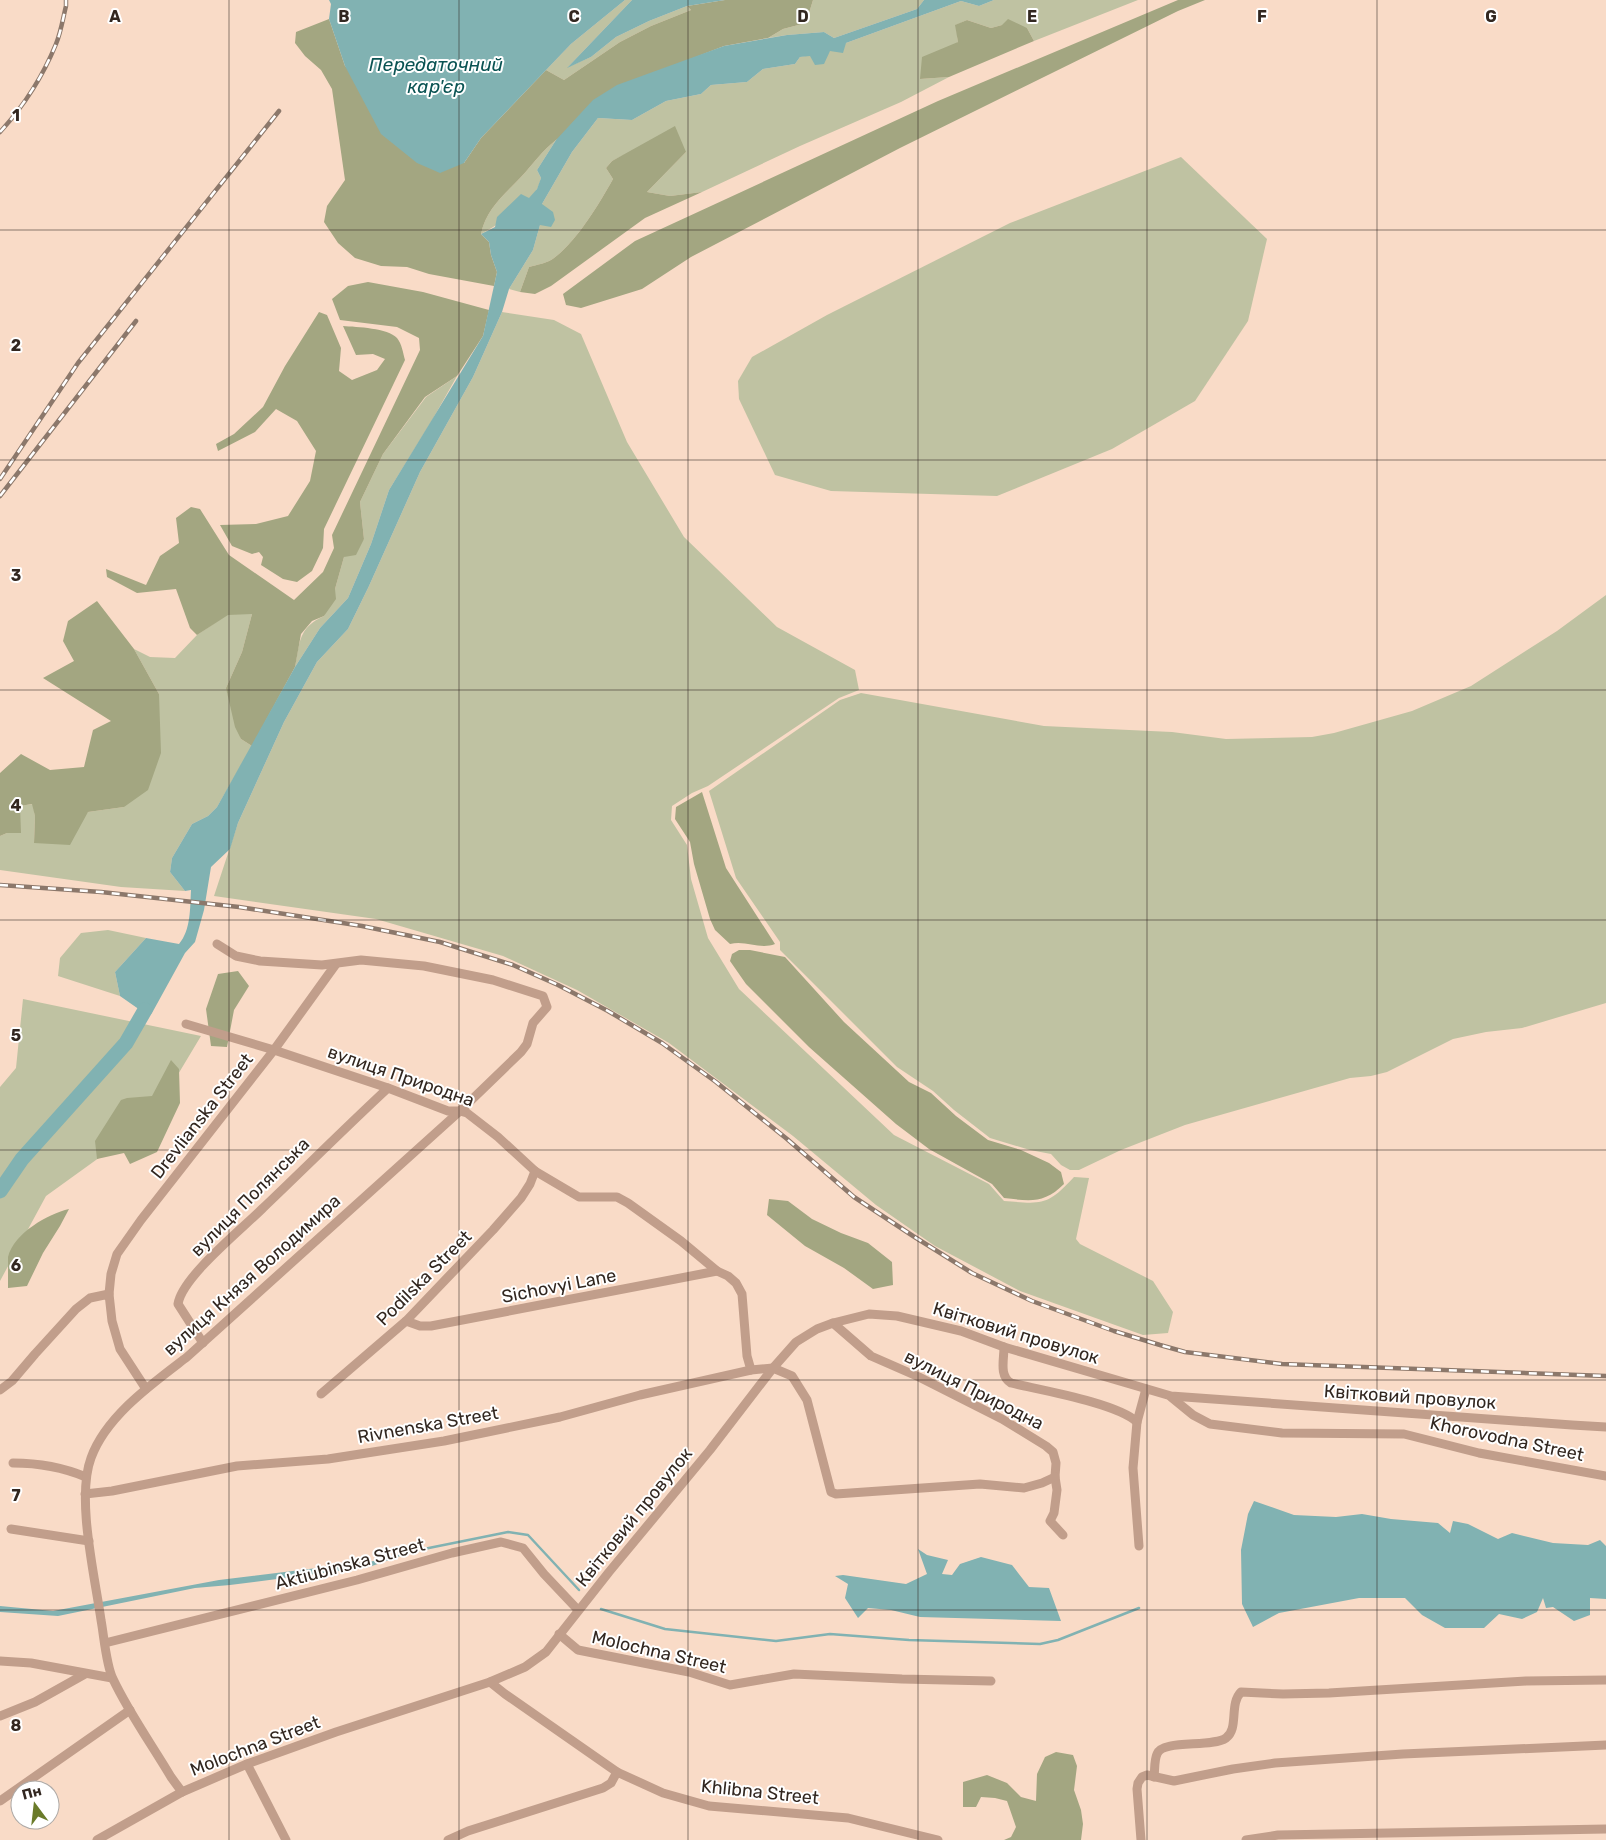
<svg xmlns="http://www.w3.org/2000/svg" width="1606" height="1840" font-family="Rubik,sans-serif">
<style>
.green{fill:#bfc2a2}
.forest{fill:#a3a681}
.water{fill:#81b2b2}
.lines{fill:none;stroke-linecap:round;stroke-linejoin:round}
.stream{stroke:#81b2b2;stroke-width:2.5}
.river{stroke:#81b2b2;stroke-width:15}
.street{stroke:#c19e8b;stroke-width:9}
.rail-casing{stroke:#8c786b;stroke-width:4.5}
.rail{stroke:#fff;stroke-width:2.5;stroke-dasharray:8;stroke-linecap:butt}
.grid{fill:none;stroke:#322720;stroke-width:1;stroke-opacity:0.55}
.labels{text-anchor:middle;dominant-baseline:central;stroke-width:4;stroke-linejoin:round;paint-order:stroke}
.street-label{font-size:18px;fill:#322720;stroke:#fff}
.water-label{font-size:19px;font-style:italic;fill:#0a5353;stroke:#fff}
.grid-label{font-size:16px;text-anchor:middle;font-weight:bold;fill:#322720;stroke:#fff;stroke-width:4;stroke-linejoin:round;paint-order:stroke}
</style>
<rect width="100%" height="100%" fill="#f9dbc7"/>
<g class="green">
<polygon points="625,0 632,0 568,67 591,57 616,37 649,21 687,6 691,10 651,26 620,42 564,80 546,70 571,44"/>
<polygon points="813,0 924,0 917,9 834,38 824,32 787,35 768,38 783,29 806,23"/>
<path d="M994 0H1138L1034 41 1027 28 1002 25 991 28 967 20 956 25 958 42 920 79 949 77 901 102 800 146 702 192 670 196 647 192 686 152 636 149 612 161 606 168 613 179C599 204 577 241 554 258 548 263 536 265 529 267L520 292 509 289 533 250 540 225 542 204 572 152 598 118 632 120 666 101 701 94 711 85 747 82 763 69 795 64 800 57 830 51 846 43 961 1 979 6Z"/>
<path d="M556 140 537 170 541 178C540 181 539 186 537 189 530 203 495 227 481 234 486 209 504 195 521 177 533 164 542 151 556 140Z"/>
<polygon points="1181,157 1267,239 1248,321 1195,401 1112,449 997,496 831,491 775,475 739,399 738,381 752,357 827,315 1010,223"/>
<path d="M502 312 554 320 581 334 627 442 684 537 777 627 855 670 859 690 839 698 708 786 692 793 672 806 671 820 687 845 691 879 708 938 739 989 894 1135 989 1184 1004 1201C1043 1204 1047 1206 1074 1177L1089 1178 1076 1239 1080 1244 1153 1281 1173 1312 1168 1333 1143 1335 1020 1291 935 1246 876 1205 793 1136 669 1043 577 990 503 956 376 919 214 896 238 823 284 722 317 662 348 629 369 586 420 472 473 377Z"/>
<path d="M457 376 431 422 389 490 371 544 348 598 320 628 295 667C300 642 298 628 324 616L335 589 344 557 364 539 360 502 383 454 426 397Z"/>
<polygon points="1606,595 1606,1003 1522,1028 1486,1032 1453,1039 1387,1072 1371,1076 1350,1078 1185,1125 1121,1150 1079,1170 1070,1170 1061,1165 1051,1154 1030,1150 990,1138 954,1110 933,1091 897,1067 780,950 780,942 736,878 709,791 840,700 861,693 1044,726 1172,732 1226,739 1312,737 1334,733 1412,711 1471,686 1557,631"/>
<polygon points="228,614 252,614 242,652 226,688 241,739 252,746 217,807 208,816 192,824 172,858 170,872 185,891 121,887 0,870 0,836 7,833 19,806 33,804 35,816 34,843 88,812 124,807 159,694 134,649 150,657 175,658 197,635"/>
<polygon points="108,930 146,938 115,972 120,996 58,976 60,958 81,933"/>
<polygon points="23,999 201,1036 174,1081 114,1147 46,1196 0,1281 0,1087 16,1068"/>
</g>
<g class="forest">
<path d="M725 0H813L806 23 783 29 768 38 724 46 683 62 556 140C542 151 533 164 521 177 504 195 486 209 481 234L489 242 491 255 497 272 494 286 429 274 407 267 381 266 355 258 338 243 324 222 327 206 345 180 332 89 321 70 305 56 295 43 296 32 329 19 345 66 464 163 481 138 546 70 564 80 620 42 651 26 691 10 687 6Z"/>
<polygon points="1178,0 1205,0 1178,11 900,148 691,257 642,289 581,308 566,305 563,294 635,241 938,101"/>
<polygon points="1008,19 1027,28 1034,41 949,77 920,79 922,57 958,42 955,25 967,20 991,28 1002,25"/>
<path d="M675 126 686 152 647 192 670 196 702 192 645 218 551 286 535 294 520 292 529 267C536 265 548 263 554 258 577 241 599 204 613 179L606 168 612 161Z"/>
<polygon points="368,282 423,292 489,310 483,336 457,376 425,397 383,454 360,502 364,539 356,555 344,557 335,589 336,599 324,616 312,621 301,634 295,667 252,746 241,739 235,727 226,688 242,652 252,614 228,615 197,635 190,628 176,589 137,593 107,577 106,569 146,585 160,556 179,543 176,518 191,507 200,509 229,555 294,600 323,572 334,548 332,535 420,350 419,338 397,327 340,320 332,299 348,286"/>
<path d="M319 312 327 315 341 348 339 371 352 380 377 370 385 359 373 354 356 355 343 326C357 327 388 328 397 338 402 344 403 353 405 360L324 529 323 548 312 571 297 582 283 579 261 565 263 557 259 552 252 554 232 546 220 525 256 524 288 516 310 481 316 451 297 421 276 409 255 432 218 451 216 444 234 434 263 407 285 366Z"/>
<polygon points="97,601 134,649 159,694 161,753 148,790 124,807 88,812 70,845 34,843 35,816 32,804 20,806 21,833 7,833 0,836 0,773 21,754 50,770 84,767 93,730 111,721 43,678 74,661 63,641 68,621"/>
<path d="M702 792 726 868 775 944C760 950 746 940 730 944L715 930 710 919 694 864 690 842 675 819 676 807Z"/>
<path d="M739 950H750L785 957 844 1022 909 1082 931 1093 956 1116 988 1140 1021 1150 1049 1163 1061 1172 1064 1184C1044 1204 1030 1201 1004 1198L992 1184 929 1149 896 1124 809 1047 746 984 730 961 732 954Z"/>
<polygon points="238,971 249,986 234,1010 227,1047 211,1046 206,1009 218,974"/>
<polygon points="171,1060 179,1069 180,1103 157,1152 130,1164 124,1153 97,1159 95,1141 121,1100 127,1098 152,1096"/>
<polygon points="769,1199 788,1201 812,1219 841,1233 868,1243 892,1262 893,1285 873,1289 844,1268 805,1246 767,1215"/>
<path d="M69 1209 60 1226 43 1253 27 1286 8 1288V1257C14 1233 48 1214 69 1209Z"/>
<polygon points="1056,1752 1073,1755 1077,1766 1074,1790 1081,1810 1083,1824 1081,1840 1004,1840 1011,1837 1016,1827 1007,1801 995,1798 981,1797 976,1807 963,1807 963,1782 987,1775 1007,1783 1021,1797 1036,1801 1037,1774 1045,1757"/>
</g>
<g class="water">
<polygon points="329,0 625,0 571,44 481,138 464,163 440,173 417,163 381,134 345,66 329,19 331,4"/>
<polygon points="632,0 725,0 687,6 649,21 616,37 591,57 567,68"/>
<path d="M924 0H994L979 6 961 1 846 43 843 53 830 51 824 64 815 65 810 56 800 57 795 64 763 69 747 82 711 85 701 94 666 101 632 120 598 118 572 152 542 204 553 212 555 220 551 227 540 225 533 250 509 289 502 312 473 377 420 472 369 586 348 629 317 662 284 722 238 823 230 849 211 867 204 910 195 942 185 953 152 1013 139 1027H134L140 1010 120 996 115 972 146 938 179 944C191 930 190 908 191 890L185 891 170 872 172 858 192 824 208 816 217 807 295 667 320 628 348 598 371 544 389 490 483 336 497 272 491 255 489 242 481 234 495 227 497 217 521 194 529 198 537 189 541 178 537 170 556 140 593 100 617 85 724 46 787 35 824 32 834 38 917 9Z"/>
<polygon points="1254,1501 1294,1515 1336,1517 1362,1514 1391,1519 1438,1523 1450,1533 1453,1521 1468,1524 1498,1539 1512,1533 1553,1543 1588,1545 1600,1540 1606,1546 1606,1599 1590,1598 1590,1615 1574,1621 1553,1607 1546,1608 1543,1598 1537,1612 1522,1619 1499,1614 1484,1628 1445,1628 1422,1615 1405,1598 1359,1598 1279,1613 1253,1627 1242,1604 1241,1550 1248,1514"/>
<polygon points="918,1549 927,1555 948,1560 942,1574 952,1575 960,1564 981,1557 1012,1565 1029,1587 1049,1588 1061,1621 920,1617 891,1610 868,1608 858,1618 845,1598 848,1584 835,1576 843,1575 906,1584 927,1574"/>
<polygon points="409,1552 398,1557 369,1567 230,1585 195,1588 58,1616 0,1612 0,1606 53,1611 219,1580 374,1561"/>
</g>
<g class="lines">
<g class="stream">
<polyline points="409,1552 508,1532 528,1535 579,1590"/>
<polyline points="601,1609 665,1629 776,1641 830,1634 909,1640 1040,1644 1058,1640 1139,1608"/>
</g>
<polyline class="river" points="0,1191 22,1159 126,1043 145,1010"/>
<g class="street">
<polyline points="186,1024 274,1050 388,1088 448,1111 460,1111 467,1113 498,1137 535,1171 579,1197 617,1197 628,1203 681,1241 717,1271 728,1276 736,1283 742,1294 747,1356 751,1370"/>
<polyline points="109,1294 111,1274 117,1254 141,1220 274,1050 336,964"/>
<polyline points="406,1321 420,1326 431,1326 717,1271"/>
<polyline points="833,1323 871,1356 919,1377 1002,1419 1046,1446 1053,1452 1056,1463 1055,1477 1057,1490 1054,1513 1050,1521 1063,1535"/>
<path d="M203 1343 178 1304C182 1277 242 1229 263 1208 305 1168 346 1127 388 1088"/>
<path d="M1004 1347C1004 1360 999 1376 1011 1383 1040 1390 1117 1403 1137 1422L1146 1389"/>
<polyline points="0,1390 12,1381 35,1354 76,1309 90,1298 109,1294 112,1321 120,1349 146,1389"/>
<polyline points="321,1394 406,1321 493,1230 521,1198 530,1184 535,1171"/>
<polyline points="1171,1397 1193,1415 1210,1424 1282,1433 1404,1434 1479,1453 1606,1476"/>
<polyline points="1137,1422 1133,1468 1139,1546"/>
<path d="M13 1463C39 1463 62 1467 86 1477"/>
<polyline points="85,1494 112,1491 237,1466 328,1459 444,1441 560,1417 640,1395 751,1370 773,1368 792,1376 807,1400 831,1492 836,1494 980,1484 1024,1488 1042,1483 1055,1477"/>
<polyline points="11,1529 89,1541"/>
<polyline points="559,1634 578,1650 689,1672 730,1685 794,1674 902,1679 991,1681"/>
<polyline points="105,1643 357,1580 452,1553 501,1542 523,1548 544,1574 578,1610"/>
<polyline points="0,1661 31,1663 112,1678"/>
<polyline points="490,1682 505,1694 617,1772 663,1793 709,1806 848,1818 938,1840"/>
<polyline points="0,1716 35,1702 85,1674"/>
<polyline points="247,1764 286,1840"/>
<path d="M1154 1777C1155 1770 1154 1761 1157 1754 1162 1739 1212 1748 1226 1738 1239 1729 1229 1704 1241 1692L1283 1694 1329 1693 1526 1681 1606 1680"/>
<path d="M182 1792 171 1777C152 1745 129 1713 113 1679 106 1665 104 1636 101 1620 95 1577 76 1498 91 1458 106 1416 153 1383 187 1357L460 1111 521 1052 527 1044 533 1023 547 1007 543 996 493 980 424 966 361 960 322 965 260 961 236 956 217 944"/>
<polyline points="0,1801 130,1710"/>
<polyline points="97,1840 182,1792 247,1764 336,1732 490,1682 525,1667 546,1652 609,1572 710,1450 773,1368 796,1342 817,1329 833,1323 869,1314 897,1316 961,1331 1004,1347 1171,1396 1572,1425 1606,1427"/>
<polyline points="448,1840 468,1831 603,1788 611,1783 617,1772"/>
<polyline points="1141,1840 1137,1789 1138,1783 1142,1777 1147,1775 1174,1781 1233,1769 1275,1763 1403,1754 1606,1745"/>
<polyline points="1246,1840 1278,1835 1606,1829"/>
</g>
<g class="rail-casing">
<g id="rail">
<path d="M0 132C23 107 43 76 56 44 61 32 63 18 66 6V0"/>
<polyline points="0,479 78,363 279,111"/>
<polyline points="0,496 136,321"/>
<polyline points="0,885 101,892 239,907 362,926 440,942 513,965 558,985 608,1011 662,1043 716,1082 787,1139 854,1197 913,1236 972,1273 1032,1301 1114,1331 1160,1345 1185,1352 1282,1364 1606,1376"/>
</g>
</g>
<use href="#rail" class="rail"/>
</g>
<path class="grid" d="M229 0V1840M459 0V1840M688 0V1840M918 0V1840M1147 0V1840M1377 0V1840M0 230H1606M0 460H1606M0 690H1606M0 920H1606M0 1150H1606M0 1380H1606M0 1610H1606"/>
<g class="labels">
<g class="street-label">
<text transform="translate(401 1076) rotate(19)">вулиця Природна</text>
<text transform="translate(202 1116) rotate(-52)">Drevlianska Street</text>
<text transform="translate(250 1197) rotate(-45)">вулиця Полянська</text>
<text transform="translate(252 1275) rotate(-42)">вулиця Князя Володимира</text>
<text transform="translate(424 1278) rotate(-45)">Podilska Street</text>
<text transform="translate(559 1286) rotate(-11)">Sichovyi Lane</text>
<text transform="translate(1016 1333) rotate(17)">Квітковий провулок</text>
<text transform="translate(974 1390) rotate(27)">вулиця Природна</text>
<text transform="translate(1410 1397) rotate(4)">Квітковий провулок</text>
<text transform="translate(428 1425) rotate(-10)">Rivnenska Street</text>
<text transform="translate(1507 1439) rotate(12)">Khorovodna Street</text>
<text transform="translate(634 1517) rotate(-51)">Квітковий провулок</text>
<text transform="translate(350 1564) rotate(-15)">Aktiubinska Street</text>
<text transform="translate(659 1652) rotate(13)">Molochna Street</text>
<text transform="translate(255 1746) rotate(-21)">Molochna Street</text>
<text transform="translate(760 1792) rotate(6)">Khlibna Street</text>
</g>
<g class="water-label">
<text x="436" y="64">Передаточний<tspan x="436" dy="22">кар'єр</tspan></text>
</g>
</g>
<g class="grid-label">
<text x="115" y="22">A</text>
<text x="344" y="22">B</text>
<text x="574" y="22">C</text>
<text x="803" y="22">D</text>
<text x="1032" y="22">E</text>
<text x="1262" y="22">F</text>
<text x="1491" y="22">G</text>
<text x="16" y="121">1</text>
<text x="16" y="351">2</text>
<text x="16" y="581">3</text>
<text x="16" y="811">4</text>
<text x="16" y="1041">5</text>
<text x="16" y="1271">6</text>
<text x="16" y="1501">7</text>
<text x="16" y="1731">8</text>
</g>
<g transform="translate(35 1805) rotate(345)"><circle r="24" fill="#ffffff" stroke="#ada9a6"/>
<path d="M0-4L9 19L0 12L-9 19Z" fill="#6a7b2a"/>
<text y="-8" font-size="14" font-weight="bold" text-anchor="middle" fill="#322720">Пн</text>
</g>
</svg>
